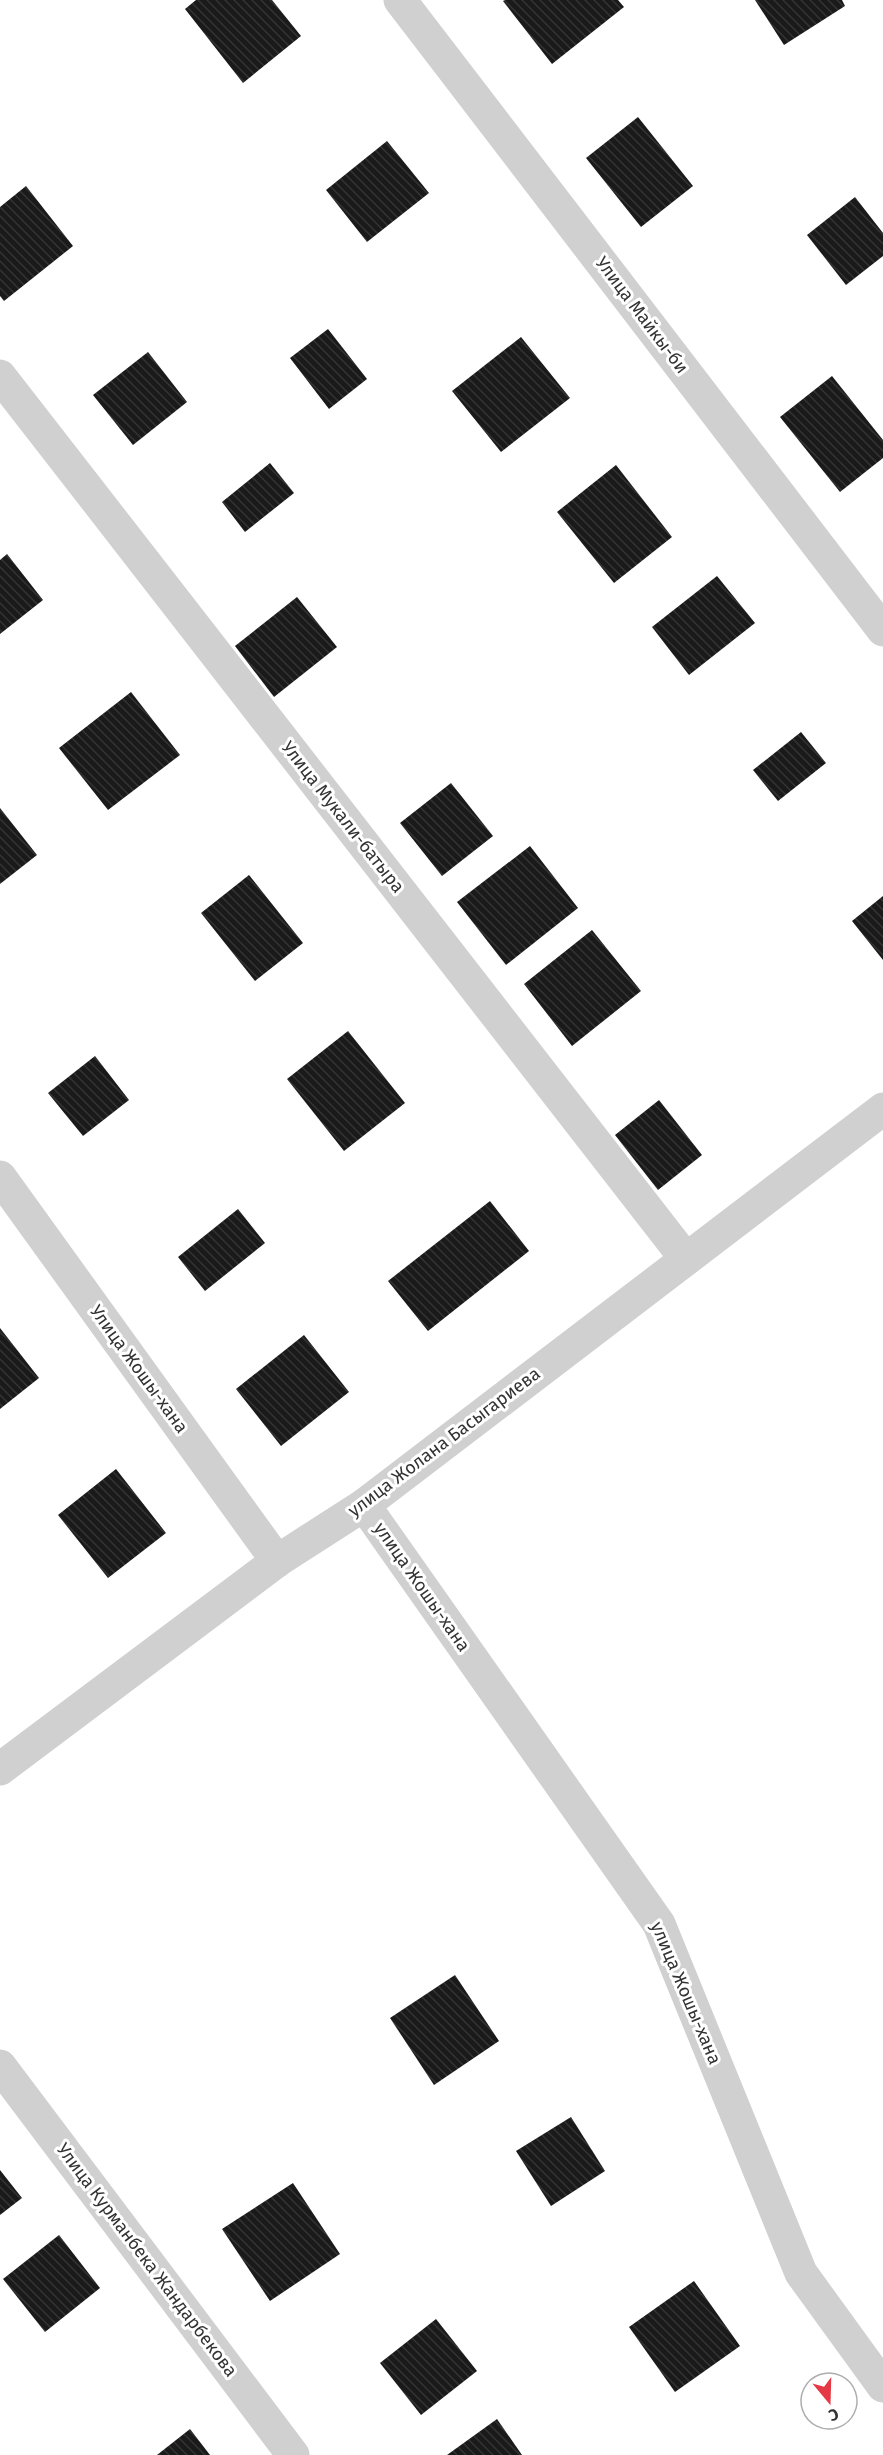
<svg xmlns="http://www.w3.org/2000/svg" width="883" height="2455" font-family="'Fira Sans',sans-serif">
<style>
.building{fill:url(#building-back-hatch)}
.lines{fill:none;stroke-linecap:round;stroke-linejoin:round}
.street{stroke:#d0d0d0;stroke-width:33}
.labels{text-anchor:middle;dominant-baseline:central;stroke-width:6;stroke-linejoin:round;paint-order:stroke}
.street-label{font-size:18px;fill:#333;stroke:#fff}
</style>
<defs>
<pattern id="building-back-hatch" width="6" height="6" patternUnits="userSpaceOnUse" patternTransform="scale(1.5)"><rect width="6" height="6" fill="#1a1a1a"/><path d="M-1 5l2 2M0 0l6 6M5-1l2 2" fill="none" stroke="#333"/></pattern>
</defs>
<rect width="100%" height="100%" fill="#fff"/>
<g class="building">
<polygon points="196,0 272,0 301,36 243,83 185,9"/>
<polygon points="505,0 618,0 624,7 552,64 503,1"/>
<polygon points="755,0 842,0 845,6 784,45"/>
<polygon points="638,117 693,186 641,227 586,158"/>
<polygon points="387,141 429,193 367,242 326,190"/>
<polygon points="26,186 73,246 4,301 0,296 0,207"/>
<polygon points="855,197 883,233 883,256 846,285 807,235"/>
<polygon points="328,329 367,379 329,409 290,358"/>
<polygon points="521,337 570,398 501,452 452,391"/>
<polygon points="148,352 187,402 133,445 93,395"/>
<polygon points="832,376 883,440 883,458 840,492 780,417"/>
<polygon points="270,463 294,493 245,532 222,502"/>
<polygon points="616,465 672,537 614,583 557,512"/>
<polygon points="7,554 43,600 0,634 0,560"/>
<polygon points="717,576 755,623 689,675 652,627"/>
<polygon points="297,597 337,647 274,697 235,646"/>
<polygon points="131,692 180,755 108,810 59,748"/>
<polygon points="801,732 826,763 778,801 753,770"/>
<polygon points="451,783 493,836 442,876 400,823"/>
<polygon points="0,808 37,855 0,884"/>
<polygon points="530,846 578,908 506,965 457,902"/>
<polygon points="249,875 303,943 255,981 201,913"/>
<polygon points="883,896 883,960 852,921"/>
<polygon points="592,930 641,991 572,1046 524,984"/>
<polygon points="348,1031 405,1103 344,1151 287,1079"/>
<polygon points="95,1056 129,1100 83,1136 48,1093"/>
<polygon points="659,1100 702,1155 658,1190 615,1135"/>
<polygon points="490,1201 529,1251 428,1331 388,1281"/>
<polygon points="238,1209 265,1243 205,1291 178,1257"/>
<polygon points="0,1328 39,1378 0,1409"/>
<polygon points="304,1335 349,1392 281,1446 236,1389"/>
<polygon points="116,1469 166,1533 108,1578 58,1515"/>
<polygon points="455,1975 499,2041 434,2085 390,2018"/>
<polygon points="571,2117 605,2171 551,2206 516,2151"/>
<polygon points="0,2170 22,2198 0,2215"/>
<polygon points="293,2183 340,2254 270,2301 222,2229"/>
<polygon points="59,2235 100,2288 45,2332 3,2279"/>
<polygon points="694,2281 740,2346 675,2392 629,2327"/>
<polygon points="436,2319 477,2371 421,2415 380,2363"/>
<polygon points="497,2419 522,2455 447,2455"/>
<polygon points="190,2429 210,2455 157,2455"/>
</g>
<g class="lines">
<g class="street">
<polyline points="400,0 883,630"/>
<polyline points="0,376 686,1259"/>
<polyline points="0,1177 277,1561"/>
<polyline points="364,1505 659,1924 801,2273 883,2386"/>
<polyline points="0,1769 277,1561 364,1505 883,1109"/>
<polyline points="0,2066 293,2455"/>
</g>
</g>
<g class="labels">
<g class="street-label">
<text transform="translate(642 315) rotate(53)">Улица Майкы-би</text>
<text transform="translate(343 817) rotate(52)">Улица Мукали-батыра</text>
<text transform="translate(139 1369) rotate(54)">Улица Жошы-хана</text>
<text transform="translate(444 1442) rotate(-37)">улица Жолана Басыгариева</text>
<text transform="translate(422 1587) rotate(55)">улица Жошы-хана</text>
<text transform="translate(686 1993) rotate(67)">улица Жошы-хана</text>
<text transform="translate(147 2260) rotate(53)">Улица Курманбека Жандарбекова</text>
</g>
</g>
<g transform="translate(829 2401) rotate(161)"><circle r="28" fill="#ffffff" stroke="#adadad" stroke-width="1.5"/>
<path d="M0-4.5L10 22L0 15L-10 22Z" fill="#e63946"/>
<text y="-9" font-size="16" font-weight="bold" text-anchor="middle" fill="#333333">С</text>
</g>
</svg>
